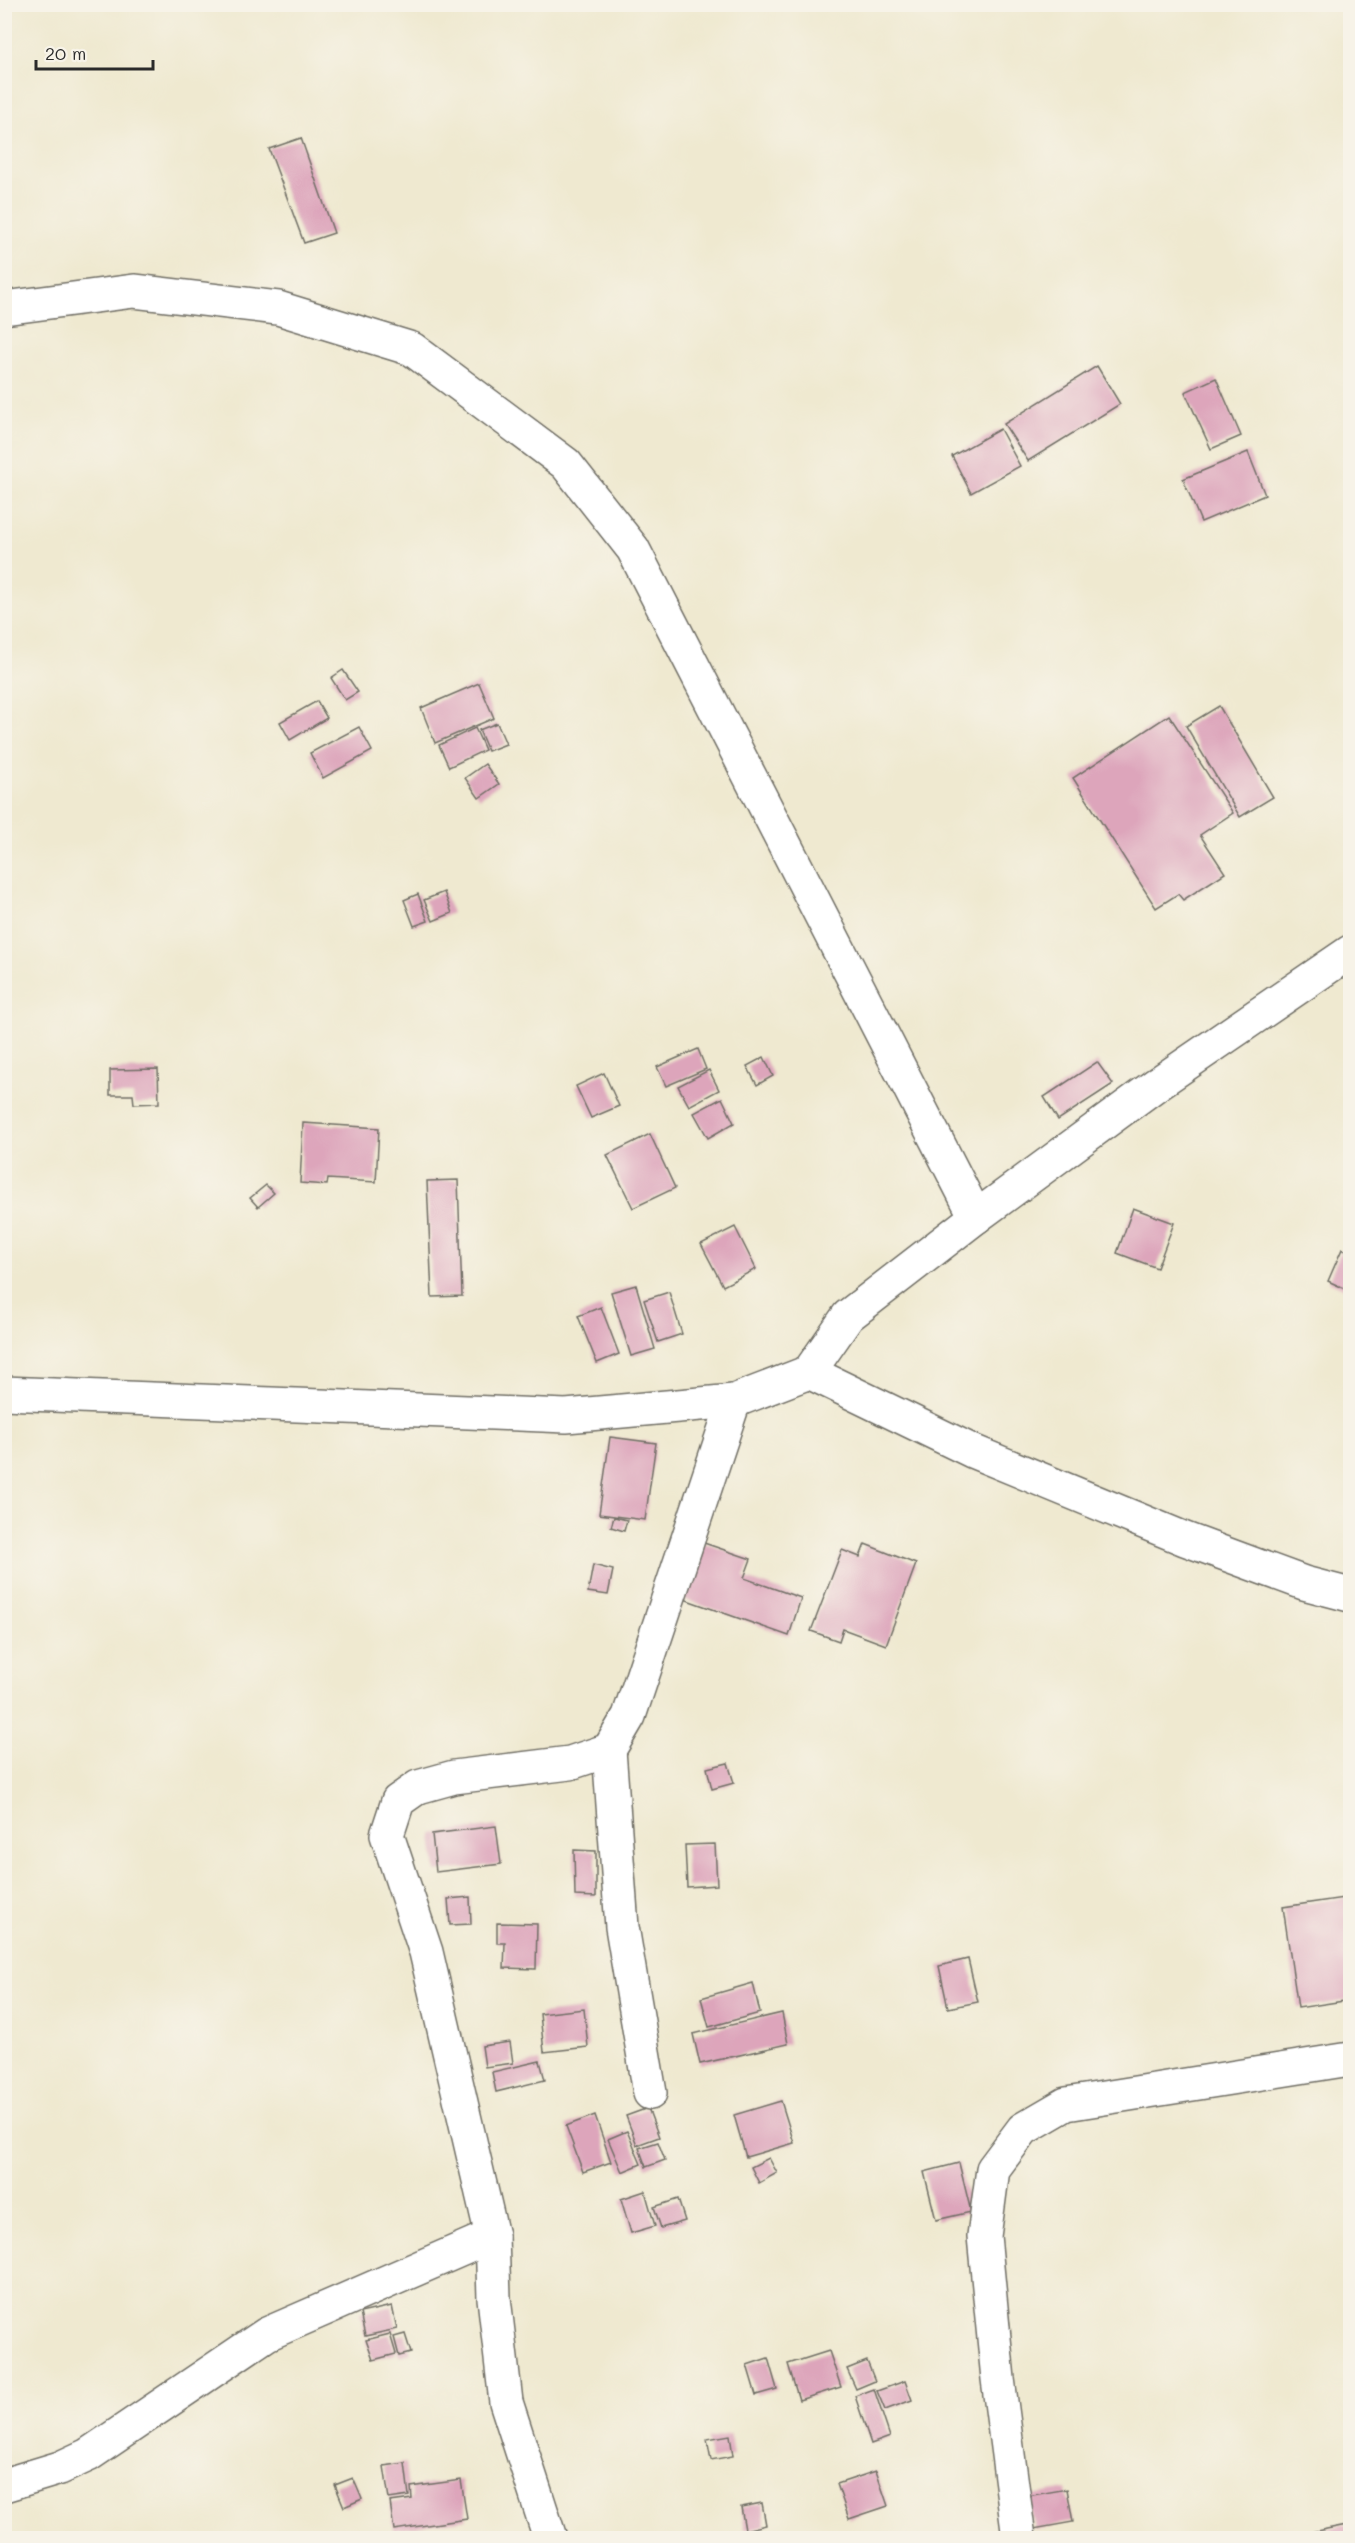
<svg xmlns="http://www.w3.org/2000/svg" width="1355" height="2543" font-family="Mali,sans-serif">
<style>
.building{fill:#dda5bb}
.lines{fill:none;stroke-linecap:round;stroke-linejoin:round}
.street-casing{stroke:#706e65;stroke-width:36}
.street{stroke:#fff;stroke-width:33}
</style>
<rect width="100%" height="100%" fill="#f7f3e8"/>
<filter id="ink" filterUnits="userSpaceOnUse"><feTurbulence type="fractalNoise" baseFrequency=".0167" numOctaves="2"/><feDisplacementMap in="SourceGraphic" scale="12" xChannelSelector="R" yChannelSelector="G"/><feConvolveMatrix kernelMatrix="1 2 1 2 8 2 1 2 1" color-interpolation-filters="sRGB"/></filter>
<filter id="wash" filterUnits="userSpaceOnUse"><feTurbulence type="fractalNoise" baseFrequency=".008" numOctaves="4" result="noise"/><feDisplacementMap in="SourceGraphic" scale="24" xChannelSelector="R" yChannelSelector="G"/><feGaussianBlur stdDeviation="1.35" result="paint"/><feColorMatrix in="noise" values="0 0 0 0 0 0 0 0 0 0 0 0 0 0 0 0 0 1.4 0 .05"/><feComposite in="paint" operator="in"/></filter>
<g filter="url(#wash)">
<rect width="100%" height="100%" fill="#efe9d0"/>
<g id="blocks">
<g class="building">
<polygon points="301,138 334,233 304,243 269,149"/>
<polygon points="1097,366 1120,404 1028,461 1004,424"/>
<polygon points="1216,378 1241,436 1211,449 1185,392"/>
<polygon points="1000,429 1020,466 971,493 952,456"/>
<polygon points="1248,452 1265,495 1201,522 1183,479"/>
<polygon points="343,670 358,692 345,700 331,678"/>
<polygon points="479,683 494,718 435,743 421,708"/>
<polygon points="317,701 327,718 290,740 280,722"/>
<polygon points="1219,706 1273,797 1240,817 1186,726"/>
<polygon points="1169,715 1233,813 1200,835 1225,873 1183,900 1178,894 1156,908 1073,778"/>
<polygon points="497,723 506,744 488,751 479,730"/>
<polygon points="359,727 372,751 323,778 310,753"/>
<polygon points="475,728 485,750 449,767 439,745"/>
<polygon points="485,764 499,784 479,798 465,778"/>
<polygon points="444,892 452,913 433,921 424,900"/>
<polygon points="418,894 428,921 414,926 404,900"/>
<polygon points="698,1049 706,1069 666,1086 657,1067"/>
<polygon points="764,1057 773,1076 757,1085 747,1066"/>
<polygon points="1097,1062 1113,1084 1058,1120 1044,1097"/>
<polygon points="158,1069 159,1103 134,1104 133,1095 110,1095 110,1070"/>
<polygon points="709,1070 719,1090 689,1106 678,1086"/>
<polygon points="604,1073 619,1106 591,1118 576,1086"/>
<polygon points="722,1098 734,1123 708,1138 694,1113"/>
<polygon points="303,1123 379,1128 376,1182 328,1179 327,1185 300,1183"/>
<polygon points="650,1134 675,1188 633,1208 607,1155"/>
<polygon points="458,1180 462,1296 432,1297 427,1181"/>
<polygon points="266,1185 274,1193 258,1207 250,1198"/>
<polygon points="1133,1208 1174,1223 1157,1268 1117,1253"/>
<polygon points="735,1227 756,1269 723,1286 701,1244"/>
<polygon points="1342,1249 1350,1253 1350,1291 1328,1281"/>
<polygon points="636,1285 655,1349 631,1356 611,1292"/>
<polygon points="669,1292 682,1334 658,1342 644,1300"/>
<polygon points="601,1307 619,1354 597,1363 578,1316"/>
<polygon points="610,1437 656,1443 645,1520 599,1514"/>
<polygon points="614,1517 627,1520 624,1531 611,1527"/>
<polygon points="704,1543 751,1559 744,1578 801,1598 789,1636 684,1599"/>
<polygon points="865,1544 916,1564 886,1645 843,1629 839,1641 811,1631 842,1550 860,1557"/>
<polygon points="593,1565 613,1570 608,1595 588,1592"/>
<polygon points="728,1763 734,1783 712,1789 707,1768"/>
<polygon points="496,1826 501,1864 436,1872 432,1834"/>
<polygon points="715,1844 717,1885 687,1887 685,1845"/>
<polygon points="574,1850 596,1851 596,1897 575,1896"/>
<polygon points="470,1897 471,1924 450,1925 448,1899"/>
<polygon points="1350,1897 1350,2000 1298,2008 1283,1907"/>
<polygon points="497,1923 537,1924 536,1969 504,1968 505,1943 497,1943"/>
<polygon points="968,1959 978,2002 948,2008 939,1966"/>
<polygon points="753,1983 760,2013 709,2027 701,1998"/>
<polygon points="584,2009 588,2047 544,2052 540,2014"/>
<polygon points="782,2013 788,2044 700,2064 693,2034"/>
<polygon points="510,2042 513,2063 485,2067 482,2046"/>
<polygon points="540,2061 545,2080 496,2092 492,2072"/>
<polygon points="781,2101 794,2143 746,2157 734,2115"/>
<polygon points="648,2108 659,2137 637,2145 626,2116"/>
<polygon points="595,2115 611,2162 583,2172 566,2126"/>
<polygon points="627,2131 641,2164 622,2172 608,2139"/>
<polygon points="658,2142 665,2160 646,2167 639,2148"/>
<polygon points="769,2158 777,2173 759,2183 751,2167"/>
<polygon points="959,2163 971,2212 936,2220 924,2172"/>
<polygon points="645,2191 655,2226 631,2233 621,2199"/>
<polygon points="678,2199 685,2221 661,2228 654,2207"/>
<polygon points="392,2306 397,2329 365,2336 360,2313"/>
<polygon points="390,2334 396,2354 373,2360 366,2340"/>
<polygon points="405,2334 411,2353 399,2356 394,2337"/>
<polygon points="829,2351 841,2387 799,2400 788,2364"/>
<polygon points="768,2358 777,2389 756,2395 747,2365"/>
<polygon points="867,2361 875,2381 856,2389 847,2369"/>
<polygon points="905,2381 912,2400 885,2410 877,2391"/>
<polygon points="874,2389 890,2437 871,2444 855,2396"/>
<polygon points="730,2435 733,2456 711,2460 707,2439"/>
<polygon points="405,2463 409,2496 389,2499 384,2466"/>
<polygon points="876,2471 888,2506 849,2519 837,2484"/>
<polygon points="353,2478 362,2499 344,2507 335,2485"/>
<polygon points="461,2480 467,2519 394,2530 390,2502 412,2499 411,2487"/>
<polygon points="1067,2489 1073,2522 1034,2529 1027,2496"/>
<polygon points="762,2503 766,2525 745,2530 741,2507"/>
<polygon points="1347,2525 1350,2538 1292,2538 1291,2536"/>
</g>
</g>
</g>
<g filter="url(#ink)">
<use href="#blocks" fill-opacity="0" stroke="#706e65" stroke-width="1.5"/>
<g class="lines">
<g class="street-casing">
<g id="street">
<polyline points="4,308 134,291 278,308 412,349 566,464 633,549 976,1217"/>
<polyline points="809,1372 848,1316 976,1217 1157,1084 1350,952"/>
<polyline points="4,1393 566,1416 734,1401 809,1372 972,1451 1185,1539 1304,1583 1350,1595"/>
<polyline points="609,1750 622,1927 650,2093"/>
<polyline points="4,2485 60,2468 88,2455 267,2334 492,2236"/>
<polyline points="550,2538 506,2402 494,2298 492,2236 426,1952 387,1835 398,1801 418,1787 454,1777 570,1763 609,1750 629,1716 734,1401"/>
<polyline points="1019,2538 998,2379 984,2236 993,2169 1023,2129 1066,2104 1350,2059"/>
</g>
</g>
<use href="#street" class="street"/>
</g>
</g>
<rect width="1355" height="2543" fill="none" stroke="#f7f3e8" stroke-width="24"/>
<path d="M36 60v9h117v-9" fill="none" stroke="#2b2b2b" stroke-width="3"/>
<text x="45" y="60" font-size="18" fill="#2b2b2b" stroke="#f7f3e8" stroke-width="4.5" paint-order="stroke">20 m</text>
</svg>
